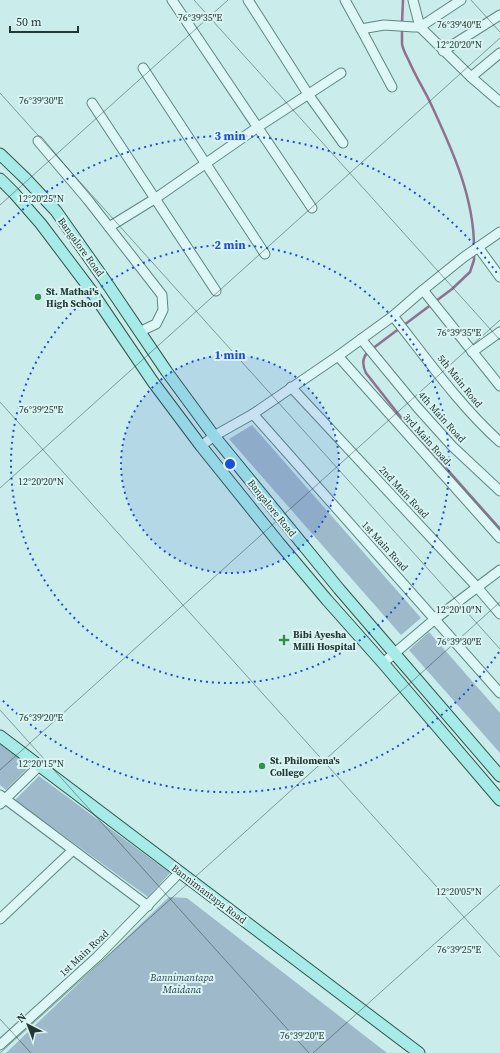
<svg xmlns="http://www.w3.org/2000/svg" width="500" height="1053" font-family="'Source Serif 4',serif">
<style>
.green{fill:#9eb9c9}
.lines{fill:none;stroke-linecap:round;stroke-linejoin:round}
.stream{stroke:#8f718e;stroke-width:2.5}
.minor-casing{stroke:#60877f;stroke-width:11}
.major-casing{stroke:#33554c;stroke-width:13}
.minor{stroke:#ddf7f6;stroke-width:9}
.major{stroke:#a6ebe7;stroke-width:11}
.ticks{fill:none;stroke:#223933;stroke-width:1;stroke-opacity:0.45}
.ring{fill:none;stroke:#1d4ed8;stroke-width:2;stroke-dasharray:2 4}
.poi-dot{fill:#34914c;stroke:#d9f4f3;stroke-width:1.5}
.labels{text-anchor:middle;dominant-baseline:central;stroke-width:4;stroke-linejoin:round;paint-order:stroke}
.street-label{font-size:10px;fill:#223933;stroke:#d9f4f3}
.poi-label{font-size:10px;font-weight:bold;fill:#223933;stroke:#d9f4f3;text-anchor:start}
.park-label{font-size:10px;font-style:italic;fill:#2a3e54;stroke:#d9f4f3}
.ticks-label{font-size:10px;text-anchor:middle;fill:#223933;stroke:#d9f4f3;stroke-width:4;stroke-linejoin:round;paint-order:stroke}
.centre{fill:#1d4ed8;stroke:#d9f4f3;stroke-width:2}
.ring-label{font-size:12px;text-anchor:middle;font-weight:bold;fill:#1d4ed8;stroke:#d9f4f3;stroke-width:4;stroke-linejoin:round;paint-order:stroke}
</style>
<rect width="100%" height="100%" fill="#caecea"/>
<g class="green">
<polygon points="252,425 421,618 401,635 229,439"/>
<polygon points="429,632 500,713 500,753 409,650"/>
<polygon points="0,744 30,766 6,790 0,785"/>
<polygon points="39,776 170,873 148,897 15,800"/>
<polygon points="169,897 187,898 387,1053 6,1053"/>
</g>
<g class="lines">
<g class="stream">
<polyline points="402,23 403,0"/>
<path d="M402 28C402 33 402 39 402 44 403 50 406 55 409 61 415 75 423 88 430 102 451 147 474 196 474 247"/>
<polyline points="372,349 452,289 470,272 474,260 474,254"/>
<path d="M368 352C362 358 362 365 366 373L399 415 500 529"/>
</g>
<g class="minor-casing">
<g id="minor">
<polyline points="172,0 312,208"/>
<polyline points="248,0 308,94 343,143"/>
<polyline points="345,0 361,29 384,25 414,27 420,27 461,0"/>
<polyline points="413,0 420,27 471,77 500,102"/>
<polyline points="361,29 392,87"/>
<polyline points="443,51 500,15"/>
<polyline points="143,68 265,254"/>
<polyline points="471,77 500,53"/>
<polyline points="92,103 216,291"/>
<polyline points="38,141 88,200 162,295 163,310 156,324 139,332"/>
<polyline points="109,227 156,198 258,127 341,73"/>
<polyline points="478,247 500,277"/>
<polyline points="423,290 500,386"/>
<path d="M393 316C427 359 459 405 500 442"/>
<polyline points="361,339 417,407 452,446 500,491"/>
<polyline points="472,352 500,332"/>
<polyline points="338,356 500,538"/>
<polyline points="291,387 477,587 500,614"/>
<polyline points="253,414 500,693"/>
<polyline points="201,446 214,436 253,414 338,356 393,316 423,290 464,257 500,232"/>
<polyline points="383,663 435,619 500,570"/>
<polyline points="0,795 148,906"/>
<polyline points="0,804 39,766"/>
<polyline points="0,919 73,850"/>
<polyline points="0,1045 97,957 180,872"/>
</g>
</g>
<g class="major-casing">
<g id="major">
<polyline points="0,154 26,179 56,211 104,279 167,372 214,436 339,589 500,776"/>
<polyline points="0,179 14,193 41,224 90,289 153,382 201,446 279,543 327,600 383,663 500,800"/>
<polyline points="0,736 419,1053"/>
</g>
</g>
<use href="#minor" class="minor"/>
<use href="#major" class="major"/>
</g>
<path class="ticks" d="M194 0 500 340M471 0 500 32M0 93 500 649M0 205 228 0M0 402 500 957M0 488 500 38M0 710 309 1053M0 770 500 320M0 1019 31 1053M0 1053 500 602M313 1053 500 885"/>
<circle cx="230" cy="464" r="109" fill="#1d4ed8" fill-opacity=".12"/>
<g class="ring">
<circle cx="230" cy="464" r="109"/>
<circle cx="230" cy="464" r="219"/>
<path d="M499 652A328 328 0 0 1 0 698M0 230A328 328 0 0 1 499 276"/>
</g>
<g class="poi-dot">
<circle cx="38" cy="297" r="4"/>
<path d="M282 634h4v4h4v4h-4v4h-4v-4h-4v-4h4z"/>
<circle cx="262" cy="766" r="4"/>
</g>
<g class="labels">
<g class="street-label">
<text transform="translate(81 247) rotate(54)">Bangalore Road</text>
<text transform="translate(460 381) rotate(51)">5th Main Road</text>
<text transform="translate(442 417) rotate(48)">4th Main Road</text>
<text transform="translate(427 439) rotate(48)">3rd Main Road</text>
<text transform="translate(404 492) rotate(47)">2nd Main Road</text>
<text transform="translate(272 508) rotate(51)">Bangalore Road</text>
<text transform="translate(385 546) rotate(48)">1st Main Road</text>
<text transform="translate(209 894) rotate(37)">Bannimantapa Road</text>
<text transform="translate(84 953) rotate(-43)">1st Main Road</text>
</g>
<g class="poi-label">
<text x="46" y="291">St. Mathai's<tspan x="46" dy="12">High School</tspan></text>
<text x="293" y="634">Bibi Ayesha<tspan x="293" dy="12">Milli Hospital</tspan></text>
<text x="270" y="760">St. Philomena's<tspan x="270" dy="12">College</tspan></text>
</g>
<g class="park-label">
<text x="182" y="977">Bannimantapa<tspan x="182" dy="12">Maidana</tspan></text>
</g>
</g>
<g class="ticks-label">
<text x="200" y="21">76°39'35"E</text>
<text x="459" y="28">76°39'40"E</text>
<text x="459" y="48">12°20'20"N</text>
<text x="41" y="104">76°39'30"E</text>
<text x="41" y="202">12°20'25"N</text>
<text x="459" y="336">76°39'35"E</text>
<text x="41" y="413">76°39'25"E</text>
<text x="41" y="485">12°20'20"N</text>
<text x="459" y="613">12°20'10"N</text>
<text x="459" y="645">76°39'30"E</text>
<text x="41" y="721">76°39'20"E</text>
<text x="41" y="767">12°20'15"N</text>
<text x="459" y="895">12°20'05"N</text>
<text x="459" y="953">76°39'25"E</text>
<text x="302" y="1039">76°39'20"E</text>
</g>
<circle cx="230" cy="464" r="6" class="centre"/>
<g class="ring-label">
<text x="230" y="140">3 min</text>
<text x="230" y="249">2 min</text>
<text x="230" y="359">1 min</text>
</g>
<g transform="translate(28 1025) rotate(318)" stroke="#d9f4f3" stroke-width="3" paint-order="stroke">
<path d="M0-3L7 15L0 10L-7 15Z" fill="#223933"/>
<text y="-6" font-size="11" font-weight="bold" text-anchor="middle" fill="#223933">N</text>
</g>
<path d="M10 26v6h68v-6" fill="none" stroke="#223933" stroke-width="2"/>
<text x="16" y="26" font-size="12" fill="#223933" stroke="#d9f4f3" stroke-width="3" paint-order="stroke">50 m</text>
</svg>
